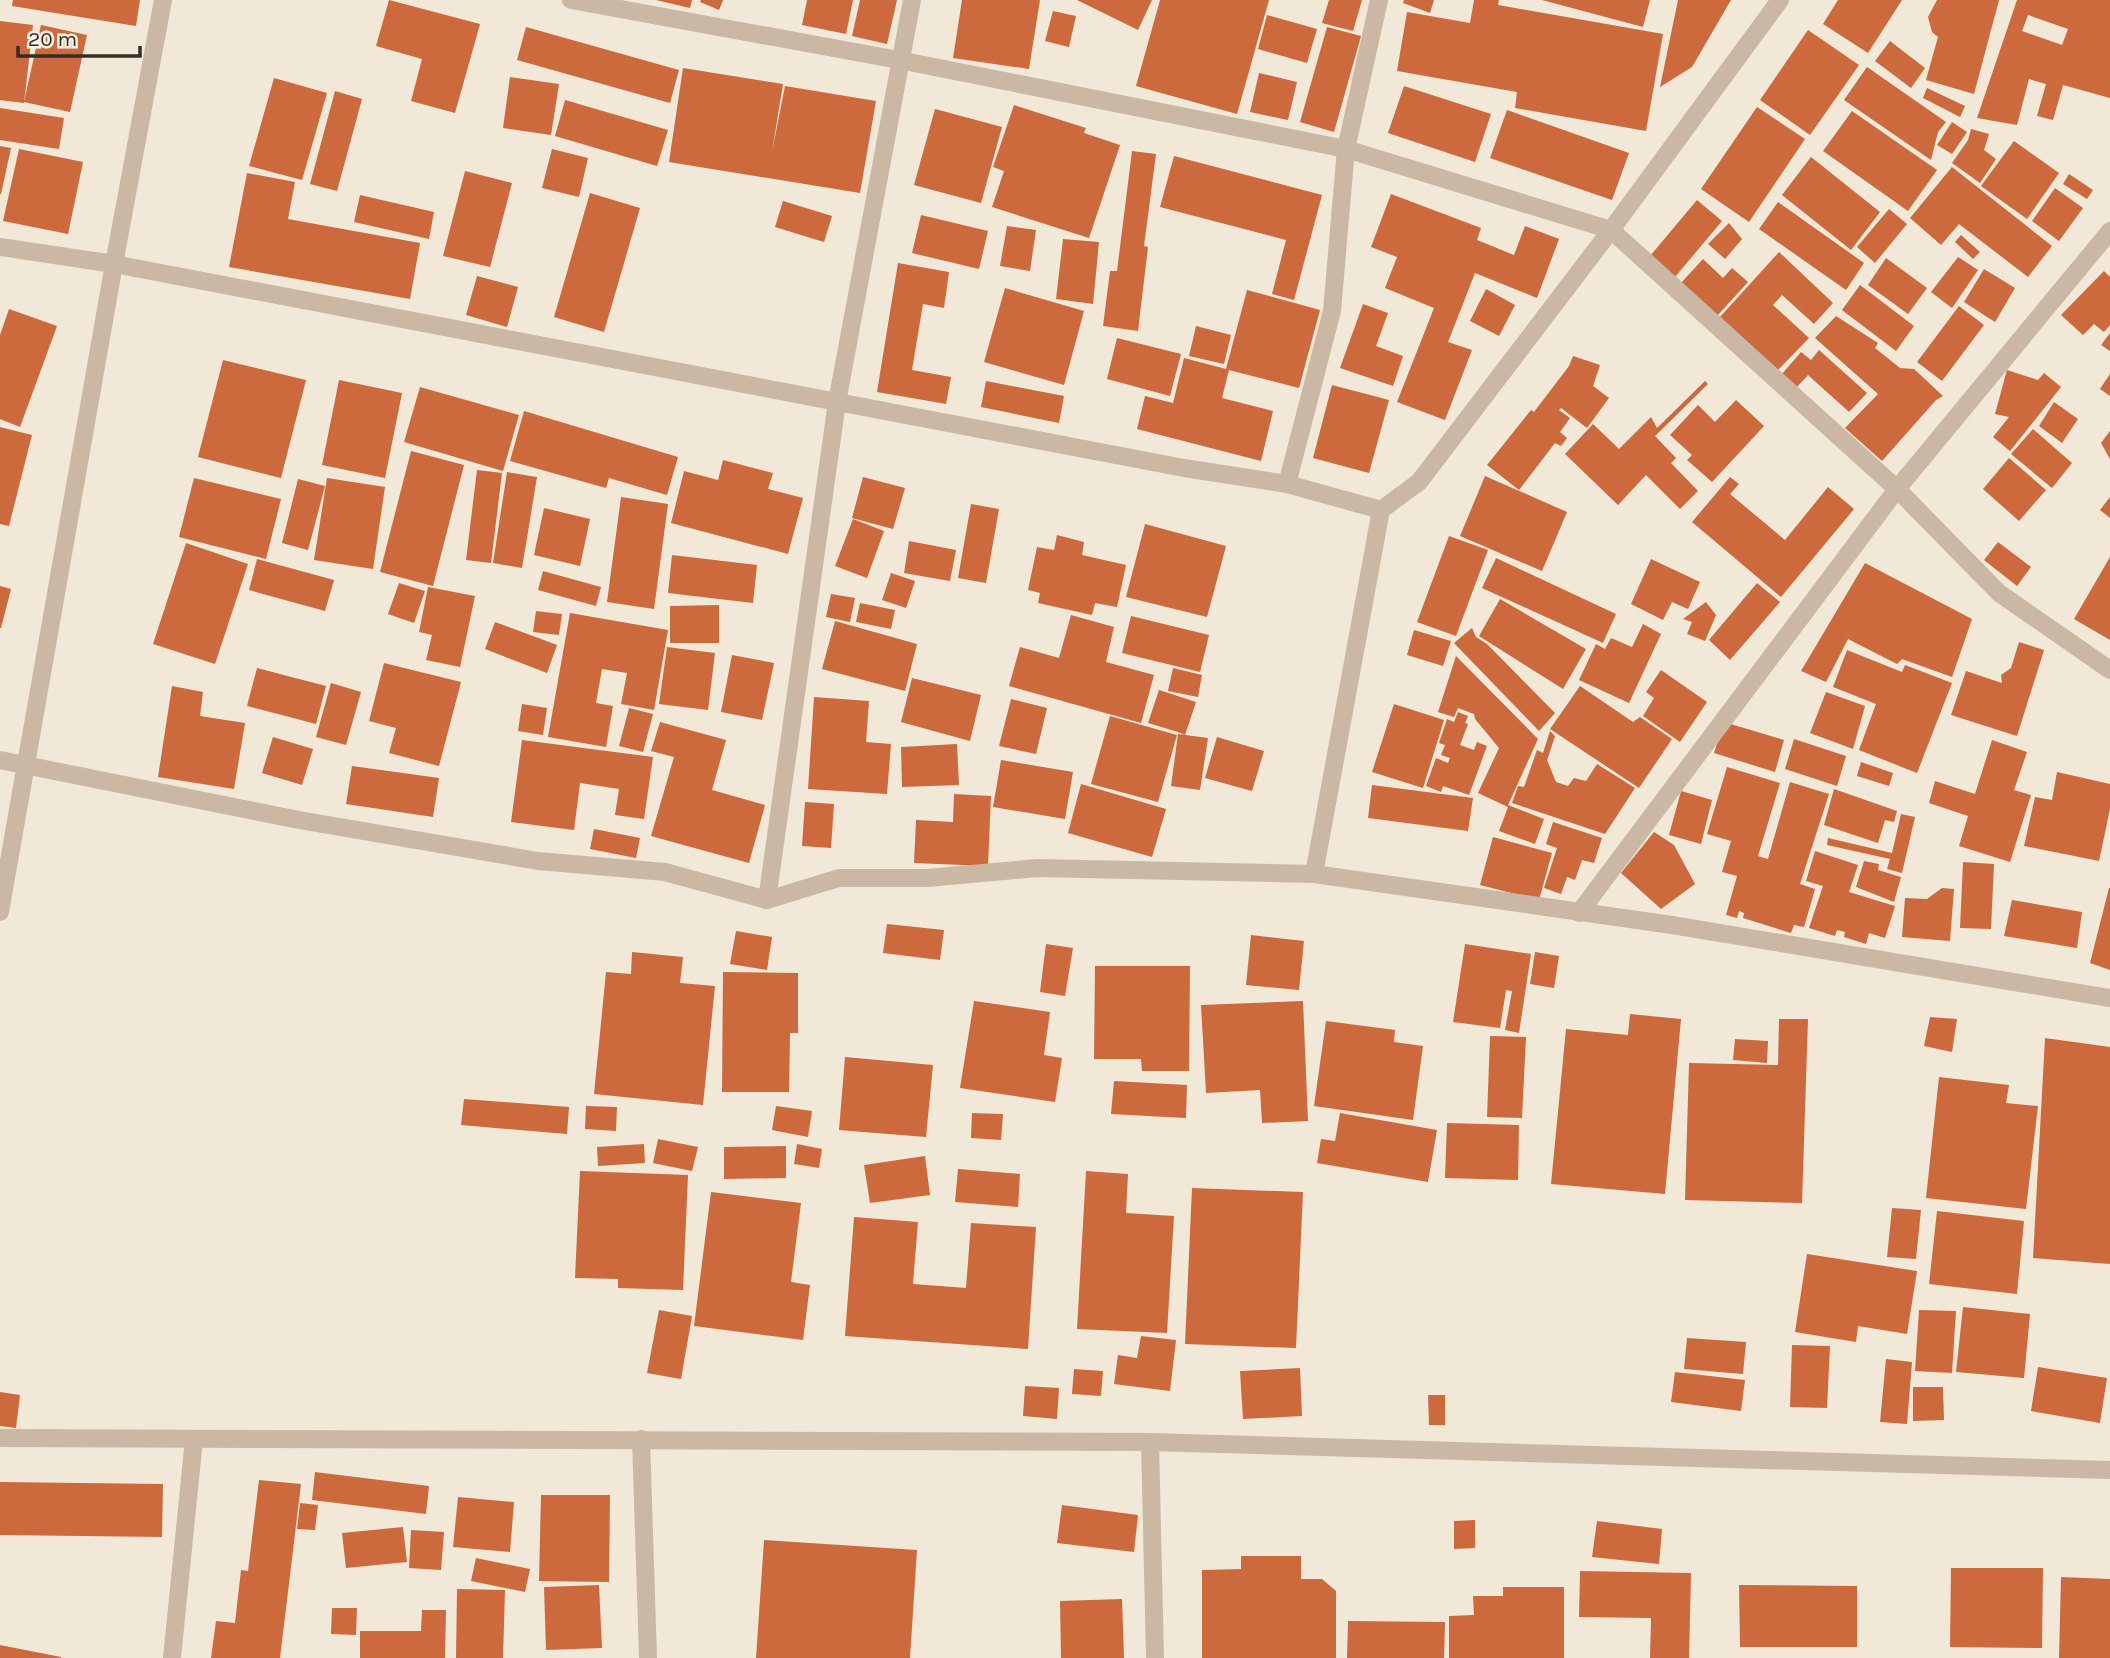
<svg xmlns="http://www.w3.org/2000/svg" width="2110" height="1658" font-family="Karla,sans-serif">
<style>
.building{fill:#cc693d;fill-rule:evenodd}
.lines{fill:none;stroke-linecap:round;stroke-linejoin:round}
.minor{stroke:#cbb8a4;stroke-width:18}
</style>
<rect width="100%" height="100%" fill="#f2e8d8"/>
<g class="building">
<polygon points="13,0 140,0 136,26 12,6"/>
<polygon points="389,0 480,24 455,113 411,101 422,59 376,46"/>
<polygon points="656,0 692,0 690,8"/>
<polygon points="701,0 723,0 719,10 700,2"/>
<polygon points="807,0 853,0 846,34 802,25"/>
<polygon points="860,0 897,0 887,44 852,36"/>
<polygon points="962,0 1040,0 1029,69 953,58"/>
<polygon points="1077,0 1152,0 1138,30"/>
<polygon points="1160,0 1269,0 1237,114 1136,86"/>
<polygon points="1329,0 1362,0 1353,31 1322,23"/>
<polygon points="1404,0 1434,0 1430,13 1403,3"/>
<polygon points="1474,0 1499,0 1498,5 1663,34 1646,131 1515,108 1517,92 1397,71 1407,12 1470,23"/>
<polygon points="1542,0 1650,0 1643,27"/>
<polygon points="1678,0 1731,0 1692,67 1660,87"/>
<polygon points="1838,0 1902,0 1868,53 1823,24"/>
<polygon points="1937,0 1999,0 1974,94 1926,80 1938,37 1932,32 1928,17"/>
<path d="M2017 0H2110V98L2063 85 2053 120 2037 116 2046 84 2029 79 2017 125 1977 118ZM2028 15 2068 29 2062 45 2022 31Z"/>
<polygon points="1053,11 1076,16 1069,47 1045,41"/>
<polygon points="1267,15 1317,29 1307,63 1258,49"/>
<polygon points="0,21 33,25 24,103 0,100"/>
<polygon points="41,25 87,35 70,112 24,102"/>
<polygon points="526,27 679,70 670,103 517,60"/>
<polygon points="1327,27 1361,36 1334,132 1300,122"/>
<polygon points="1808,30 1859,65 1810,135 1760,100"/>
<polygon points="1890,41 1925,68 1911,88 1875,61"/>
<polygon points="1867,67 1946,122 1938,132 1931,160 1844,100"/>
<polygon points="683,68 783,84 772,152 785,86 876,101 860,193 669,162"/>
<polygon points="1259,73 1297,82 1288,120 1250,112"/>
<polygon points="510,77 559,84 551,135 503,128"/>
<polygon points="274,78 327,93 302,180 249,166"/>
<polygon points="1404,86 1491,114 1475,162 1388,133"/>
<polygon points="1927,88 1965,106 1960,117 1923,98"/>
<polygon points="335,91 362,99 337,191 310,184"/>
<polygon points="565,100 668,130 657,166 555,136"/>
<polygon points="1014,105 1086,128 1084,133 1120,145 1089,238 992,207 1004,171 993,167"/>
<polygon points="1757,107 1805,139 1749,222 1701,189"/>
<polygon points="0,108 64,118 59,149 0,140"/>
<polygon points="935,109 1002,127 981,203 914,185"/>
<polygon points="1507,110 1629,153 1612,200 1490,158"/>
<polygon points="1852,111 1937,170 1908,211 1823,151"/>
<polygon points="1952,122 1967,132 1952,154 1937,145"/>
<polygon points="1971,129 1989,134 1984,150 1996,159 1980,183 1952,163 1968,140"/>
<polygon points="2014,141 2059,173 2027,219 1981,186"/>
<polygon points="0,146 11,148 1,194 0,194"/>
<polygon points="19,149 83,162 68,234 3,221"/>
<polygon points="552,149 588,158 579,197 542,188"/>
<polygon points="1132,151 1156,154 1144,246 1148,247 1138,331 1103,326 1110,271 1117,271"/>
<polygon points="1174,156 1322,195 1294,300 1272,294 1286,240 1160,207"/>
<polygon points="1811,157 1880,212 1851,250 1782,195"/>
<polygon points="1952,167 2052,246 2028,277 1959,224 1941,245 1910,218"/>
<polygon points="465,171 512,183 490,267 443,256"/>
<polygon points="247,173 295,182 288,219 420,243 410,299 229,267"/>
<polygon points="2069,174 2093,190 2087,199 2063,184"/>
<polygon points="2055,188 2083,208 2059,241 2032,221"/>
<polygon points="590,193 640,208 604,332 554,317"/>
<polygon points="1391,194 1481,228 1477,240 1514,255 1525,226 1559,239 1537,298 1475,273 1448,342 1472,350 1445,420 1397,402 1434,308 1385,288 1397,257 1371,247"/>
<polygon points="360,195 434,212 429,239 354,222"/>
<polygon points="1697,200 1722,221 1675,277 1650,256"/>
<polygon points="783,201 832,216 824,242 775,227"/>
<polygon points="1778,202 1864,263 1846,290 1759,229"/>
<polygon points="1889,209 1907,224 1875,263 1857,247"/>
<polygon points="921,215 988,231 979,269 912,253"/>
<polygon points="1729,223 1742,239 1725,259 1708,244"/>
<polygon points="1007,226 1036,230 1030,271 1000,266"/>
<polygon points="1961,235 1980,252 1973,259 1955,242"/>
<polygon points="1063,239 1099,242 1093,304 1056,299"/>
<polygon points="1779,252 1833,303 1814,324 1782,295 1773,305 1809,338 1778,370 1720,317"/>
<polygon points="1958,257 1978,270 1952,308 1931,292"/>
<polygon points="1886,258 1927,288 1908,314 1868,285"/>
<polygon points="1703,259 1723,278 1732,268 1748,282 1717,316 1681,283"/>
<polygon points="898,263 949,272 944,308 923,304 912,370 951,377 946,404 877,392"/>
<polygon points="1984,269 2015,288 1995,322 1964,302"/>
<polygon points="2104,271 2110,277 2110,325 2104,332 2094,324 2083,335 2061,315"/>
<polygon points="477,276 518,287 507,327 466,315"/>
<polygon points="1860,285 1914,326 1896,351 1842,310"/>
<polygon points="1005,288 1084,311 1064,385 984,362"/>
<polygon points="1486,289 1515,305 1499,336 1470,321"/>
<polygon points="1247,290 1320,310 1299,388 1229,370 1222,398 1273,411 1261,461 1137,429 1145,396 1173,403 1184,358 1226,369"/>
<polygon points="1363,304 1388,313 1376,346 1403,356 1393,386 1340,368"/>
<polygon points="1959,306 1984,325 1942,381 1917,362"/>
<polygon points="9,309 57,326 20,427 0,419 0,335"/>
<polygon points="1836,316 1878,343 1875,348 1900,368 1914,369 1943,396 1936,400 1882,461 1845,428 1878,394 1815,338"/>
<polygon points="1196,326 1231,335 1224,364 1189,356"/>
<polygon points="2110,333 2110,351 2101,345"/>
<polygon points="1117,338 1181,354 1170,396 1107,379"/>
<polygon points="1819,350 1867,393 1849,412 1808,375 1796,388 1781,375 1801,352 1811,360"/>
<polygon points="1573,356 1600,365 1593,386 1609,398 1587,428 1561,408 1559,410 1570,418 1560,432 1567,438 1561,446 1555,443 1519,490 1487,465 1531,410 1534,412 1569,366"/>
<polygon points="223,360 306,380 281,478 198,457"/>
<polygon points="2007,370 2038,380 2044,373 2061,387 2010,451 1993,437 2009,417 1995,414"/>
<polygon points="2110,374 2110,396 2100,389"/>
<polygon points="339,380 402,393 385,478 322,465"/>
<polygon points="986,381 1064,396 1059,423 981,407"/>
<polygon points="1705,381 1708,384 1655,436 1676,458 1671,463 1698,491 1680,509 1646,475 1618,505 1565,454 1593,424 1619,449 1651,417 1657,428"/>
<polygon points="1332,385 1389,400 1369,473 1313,458"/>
<polygon points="420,387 519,415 503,471 404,442"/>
<polygon points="1736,400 1764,426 1712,482 1687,460 1692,455 1670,435 1698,405 1715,422"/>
<polygon points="2054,402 2078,419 2062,443 2039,426"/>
<polygon points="524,411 678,457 667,495 609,478 606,488 510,461"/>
<polygon points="0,427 32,435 9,526 0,524"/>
<polygon points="2033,429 2072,463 2052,488 2011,454"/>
<polygon points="2110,431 2110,459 2101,443"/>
<polygon points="411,451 464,465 433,586 380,572"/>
<polygon points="2009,458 2046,490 2019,521 1983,489"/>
<polygon points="723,460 773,473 768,489 803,498 788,554 671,523 684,471 718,480"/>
<polygon points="477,470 502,473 491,563 466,560"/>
<polygon points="507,472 537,477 522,568 493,563"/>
<polygon points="1485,476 1567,512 1542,571 1460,536"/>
<polygon points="863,477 905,488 893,529 852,518"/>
<polygon points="1730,477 1739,484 1730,494 1785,540 1828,487 1854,509 1781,597 1692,522"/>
<polygon points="194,478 281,499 266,559 179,537"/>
<polygon points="327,478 385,487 373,569 314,560"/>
<polygon points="298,479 325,486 308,550 282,543"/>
<polygon points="621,497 668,504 654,609 607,602"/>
<polygon points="2110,497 2110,518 2100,510"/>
<polygon points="971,504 999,509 986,583 958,578"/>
<polygon points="544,508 590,519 580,566 534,555"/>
<polygon points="853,519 884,531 867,578 835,566"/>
<polygon points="1145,524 1226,546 1207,617 1126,597"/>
<polygon points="1057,535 1084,542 1082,555 1126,565 1117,607 1095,603 1092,615 1038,603 1040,593 1028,590 1037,547 1054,550"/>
<polygon points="1449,536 1488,550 1456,636 1417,622"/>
<polygon points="909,541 956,550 950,581 904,573"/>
<polygon points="1998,542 2031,567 2017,586 1984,560"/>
<polygon points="186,543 248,564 215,664 153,644"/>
<polygon points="672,555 757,565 753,603 668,593"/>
<polygon points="2110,557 2110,640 2074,619"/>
<polygon points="1496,558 1616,614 1603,643 1482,588"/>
<polygon points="257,559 334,580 325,611 249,590"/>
<polygon points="1651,559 1700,582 1688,609 1672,602 1663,620 1631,604"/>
<polygon points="1865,563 1972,619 1952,677 1902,659 1897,664 1848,639 1826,682 1801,671"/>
<polygon points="543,571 601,587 596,606 538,590"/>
<polygon points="891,573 915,581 906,608 882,600"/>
<polygon points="399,583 425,591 414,623 388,614"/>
<polygon points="1757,583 1780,602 1730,660 1709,640"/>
<polygon points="0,586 11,589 1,628 0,628"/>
<polygon points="428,587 475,596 460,667 426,660 432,635 419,632"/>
<polygon points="831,594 855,598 850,622 826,617"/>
<polygon points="1500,599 1586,649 1563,689 1479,636"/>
<polygon points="1706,602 1716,615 1705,641 1687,634 1692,622 1683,619"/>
<polygon points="860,603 895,610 891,629 856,622"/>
<polygon points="719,605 719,643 670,643 670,606"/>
<polygon points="536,611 562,614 559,635 533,632"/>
<polygon points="570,613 668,630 654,710 621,704 627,673 602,669 596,703 613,706 606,747 548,737"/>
<polygon points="1071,615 1114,627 1106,662 1154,675 1141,723 1009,686 1020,647 1059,658"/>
<polygon points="1131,616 1209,635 1200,672 1122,653"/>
<polygon points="835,621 917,644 905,691 822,669"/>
<polygon points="495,622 557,645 547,673 485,649"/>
<polygon points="1643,624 1661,634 1629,703 1579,680 1596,644 1605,649 1611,638 1632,647"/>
<polygon points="1472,628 1476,637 1487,644 1555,713 1539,731 1454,643"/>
<polygon points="1414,630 1451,641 1443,666 1407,655"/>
<polygon points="2019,642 2044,650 2017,736 1951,715 1966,671 2002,683 2001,675 2011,668"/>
<polygon points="667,647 715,653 708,710 659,704"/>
<polygon points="1847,650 1902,672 1905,665 1952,683 1917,773 1859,750 1876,704 1833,687"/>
<polygon points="732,655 774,663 762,720 721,712"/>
<polygon points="1456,656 1538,739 1508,805 1544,819 1535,844 1499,831 1508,807 1478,793 1499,748 1475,719 1474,714 1458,708 1454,717 1438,712"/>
<polygon points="384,663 461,682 439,766 389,753 396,728 369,721"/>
<polygon points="257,668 326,686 316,724 247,706"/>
<polygon points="1173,668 1202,675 1198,697 1168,691"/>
<polygon points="1661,670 1707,702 1680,742 1643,716 1654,698 1646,692"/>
<polygon points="912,678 981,695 970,741 901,722"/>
<polygon points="331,683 361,692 346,745 316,737"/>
<polygon points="172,686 203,692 200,716 245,723 234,789 158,777"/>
<polygon points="1580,686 1633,722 1640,717 1672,739 1639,788 1550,729"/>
<polygon points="1159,690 1196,702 1185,735 1178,732 1179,729 1178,732 1148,723"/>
<polygon points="1826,692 1865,706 1853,749 1810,733"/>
<polygon points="814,697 869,701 866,742 891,744 887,794 808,789"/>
<polygon points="1011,699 1047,708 1036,754 999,746"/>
<polygon points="522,704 547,708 543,735 518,731"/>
<polygon points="1394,704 1444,720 1423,788 1372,772"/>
<polygon points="629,708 653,714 643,752 619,746"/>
<polygon points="1458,712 1468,716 1465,723 1468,724 1460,745 1474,750 1477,742 1487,746 1469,795 1443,786 1441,792 1426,786 1436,758 1448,763 1450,758 1441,755 1445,745 1439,743 1447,719 1454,722"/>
<polygon points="1110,716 1177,735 1158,802 1091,784"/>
<polygon points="660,722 726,740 712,790 765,805 749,863 651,836 674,757 651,751"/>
<polygon points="1724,722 1784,740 1775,772 1714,753"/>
<polygon points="1550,731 1555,736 1547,760 1556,782 1568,786 1574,778 1586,781 1597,764 1635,788 1605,834 1512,803 1518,786 1524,787 1537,750 1543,753"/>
<polygon points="1178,734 1208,738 1200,790 1171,786"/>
<polygon points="273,737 313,749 302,785 262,773"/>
<polygon points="1217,737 1264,751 1252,791 1205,778"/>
<polygon points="1794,739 1846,756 1837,786 1785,769"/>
<polygon points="522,740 653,757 644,819 615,815 619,789 580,783 574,830 511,822"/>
<polygon points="1992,740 2027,752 2014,790 2031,795 2010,862 1959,846 1968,816 1929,803 1935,781 1975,794"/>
<polygon points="957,744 959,785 902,787 901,747"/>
<polygon points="1001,760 1073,772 1065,819 993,807"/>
<polygon points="1861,762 1893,773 1889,786 1857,776"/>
<polygon points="352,766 439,778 433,817 346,804"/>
<polygon points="1727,767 1780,783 1758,856 1768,859 1790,782 1829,794 1800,884 1815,889 1804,927 1794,925 1791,933 1743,918 1744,913 1739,911 1737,918 1726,915 1737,876 1722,872 1731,841 1707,834"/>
<polygon points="2057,772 2110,784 2110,809 2099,861 2024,846 2035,797 2052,800"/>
<polygon points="1081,784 1166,809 1152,857 1068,833"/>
<polygon points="1372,785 1473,798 1468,831 1368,818"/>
<polygon points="1834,789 1897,811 1894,822 1885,820 1878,843 1824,825"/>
<polygon points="1681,791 1712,800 1701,844 1669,835"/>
<polygon points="954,794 991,796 988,866 914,863 916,820 953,822"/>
<polygon points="805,802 834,804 831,848 802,846"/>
<polygon points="1901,814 1915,817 1902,873 1887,869 1890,859 1827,845 1828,838 1892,853"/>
<polygon points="1553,822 1602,838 1594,863 1582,860 1575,880 1567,877 1561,894 1544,888 1557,848 1546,844"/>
<polygon points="594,829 640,838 636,858 590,849"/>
<polygon points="1654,832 1674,845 1695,884 1661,909 1621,873"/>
<polygon points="1493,837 1552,853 1539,900 1480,885"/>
<polygon points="1815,851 1858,865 1849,892 1895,906 1885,938 1869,933 1866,944 1844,937 1845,932 1837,930 1835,936 1809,928 1823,886 1806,881"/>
<polygon points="1864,861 1879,864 1878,870 1901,877 1894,902 1856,887"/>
<polygon points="1963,862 1994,864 1991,929 1960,928"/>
<polygon points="1942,888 1954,889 1950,941 1902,937 1905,898 1927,899"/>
<polygon points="2109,888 2110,888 2110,970 2090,963"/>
<polygon points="2012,900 2082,912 2077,948 2004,936"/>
<polygon points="887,924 944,930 940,960 883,953"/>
<polygon points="736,931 772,937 767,970 730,964"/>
<polygon points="1251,935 1304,941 1299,990 1246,985"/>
<polygon points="1046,944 1073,948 1065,996 1040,992"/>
<polygon points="1465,944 1531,954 1519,1033 1505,1030 1512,991 1506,990 1500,1028 1453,1022"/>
<polygon points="632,952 683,957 680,983 715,986 703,1105 594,1094 606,972 631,974"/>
<polygon points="1535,952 1559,956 1554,988 1530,984"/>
<polygon points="1095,966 1190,966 1189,1071 1142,1071 1141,1059 1094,1059"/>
<polygon points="723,972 798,973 798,1033 790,1033 789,1092 722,1092"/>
<polygon points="974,1001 1050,1012 1044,1055 1062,1058 1055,1102 960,1088"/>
<polygon points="1303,1001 1308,1121 1262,1123 1260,1090 1206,1093 1201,1005"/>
<polygon points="1630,1014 1681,1019 1665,1194 1551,1184 1566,1029 1628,1035"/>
<polygon points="1930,1017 1957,1019 1952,1052 1924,1046"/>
<polygon points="1779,1019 1808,1019 1802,1203 1685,1200 1689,1063 1778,1065"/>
<polygon points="1326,1021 1395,1030 1394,1042 1423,1046 1413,1120 1314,1106"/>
<polygon points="1490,1036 1526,1037 1522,1118 1487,1117"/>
<polygon points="2045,1038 2110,1047 2110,1264 2033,1258"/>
<polygon points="1735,1039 1768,1041 1767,1063 1733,1060"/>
<polygon points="845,1057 933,1065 926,1137 839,1130"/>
<polygon points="1939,1077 2009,1085 2006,1103 2038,1106 2026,1209 1926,1198"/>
<polygon points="1114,1081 1187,1085 1186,1118 1111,1114"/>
<polygon points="464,1099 569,1107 567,1134 461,1125"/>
<polygon points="586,1106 617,1107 616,1131 585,1129"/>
<polygon points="776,1106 812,1111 808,1137 772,1130"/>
<polygon points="972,1113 1003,1114 1001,1140 971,1138"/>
<polygon points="1340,1113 1437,1130 1428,1182 1317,1163 1321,1139 1335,1141"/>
<polygon points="1447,1123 1519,1125 1518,1180 1445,1178"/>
<polygon points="658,1139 698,1147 692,1171 653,1163"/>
<polygon points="644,1144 645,1163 598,1166 597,1147"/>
<polygon points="797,1144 822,1149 819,1168 794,1164"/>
<polygon points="786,1146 786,1178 724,1179 724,1147"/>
<polygon points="925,1156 930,1195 870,1203 864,1165"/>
<polygon points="958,1169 1020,1174 1018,1207 955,1202"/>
<polygon points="580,1171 688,1175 683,1290 618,1288 618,1279 575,1278"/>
<polygon points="1086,1171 1128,1174 1126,1213 1174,1216 1167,1333 1077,1329"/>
<polygon points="1192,1188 1303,1192 1296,1348 1185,1344"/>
<polygon points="711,1192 801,1203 791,1282 810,1285 803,1340 694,1326"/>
<polygon points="1892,1208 1921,1210 1916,1259 1887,1257"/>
<polygon points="1937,1211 2024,1221 2017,1294 1929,1284"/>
<polygon points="854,1217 918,1222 913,1284 966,1288 971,1223 1036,1227 1028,1349 845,1336"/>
<polygon points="1807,1254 1917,1271 1907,1334 1858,1326 1856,1342 1795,1332"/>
<polygon points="1963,1307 2030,1314 2024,1378 1956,1372"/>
<polygon points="659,1310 692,1316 681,1379 647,1373"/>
<polygon points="1919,1310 1956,1311 1952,1373 1915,1371"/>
<polygon points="1141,1336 1176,1340 1170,1391 1114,1384 1118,1355 1137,1358"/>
<polygon points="1687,1338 1746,1342 1743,1374 1684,1369"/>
<polygon points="1792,1345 1830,1346 1827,1408 1790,1407"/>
<polygon points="1886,1359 1912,1362 1907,1424 1880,1422"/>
<polygon points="2038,1367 2107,1378 2100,1423 2031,1411"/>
<polygon points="1300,1368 1302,1416 1243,1419 1240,1371"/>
<polygon points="1074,1369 1103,1371 1101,1396 1072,1394"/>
<polygon points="1675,1372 1745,1380 1741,1411 1671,1402"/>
<polygon points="1025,1386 1059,1388 1057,1419 1023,1416"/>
<polygon points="1913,1387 1943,1387 1944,1420 1913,1421"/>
<polygon points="0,1392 20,1395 16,1428 0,1426"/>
<polygon points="1428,1395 1445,1395 1445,1425 1429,1425"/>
<polygon points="315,1472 429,1486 426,1514 312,1500"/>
<polygon points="259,1480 301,1484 280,1658 211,1658 216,1621 235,1623 241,1570 248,1571"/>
<polygon points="0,1482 163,1484 162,1537 0,1535"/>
<polygon points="541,1495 610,1495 609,1582 539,1581"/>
<polygon points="458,1497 514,1502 510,1552 453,1547"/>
<polygon points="300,1503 318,1505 315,1530 297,1529"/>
<polygon points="1062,1505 1138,1515 1134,1552 1057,1543"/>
<polygon points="1475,1520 1475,1548 1454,1549 1454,1521"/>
<polygon points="1597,1521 1662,1529 1659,1564 1592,1557"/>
<polygon points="403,1527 407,1562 346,1568 342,1533"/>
<polygon points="411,1530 444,1532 441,1570 409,1568"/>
<polygon points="764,1540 917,1550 910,1658 756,1658"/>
<polygon points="1241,1556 1301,1556 1301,1579 1322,1579 1336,1591 1336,1658 1202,1658 1202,1570 1241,1569"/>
<polygon points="476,1558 530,1569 525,1592 471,1581"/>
<polygon points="1951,1568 2043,1568 2042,1648 1950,1647"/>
<polygon points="1580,1571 1691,1573 1689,1658 1650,1658 1651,1618 1579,1617"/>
<polygon points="2061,1577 2110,1579 2110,1658 2059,1658"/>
<polygon points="599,1585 602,1648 546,1650 544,1587"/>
<polygon points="1739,1585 1857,1586 1857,1647 1740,1647"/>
<polygon points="1503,1587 1564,1587 1564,1658 1449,1658 1449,1616 1474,1615 1473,1596 1503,1596"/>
<polygon points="457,1589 505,1590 503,1658 456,1658"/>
<polygon points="1122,1599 1124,1658 1061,1658 1060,1601"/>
<polygon points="332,1608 357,1608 356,1635 331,1634"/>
<polygon points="422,1610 446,1610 445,1658 360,1658 360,1631 421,1631"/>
<polygon points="1348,1621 1445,1622 1444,1658 1347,1658"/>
<polygon points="0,1645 61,1657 61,1658 0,1658"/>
</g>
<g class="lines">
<g class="minor">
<polyline points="571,0 899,60 1346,149 1611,230 1897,489 1999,593 2110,670"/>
<polyline points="0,247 114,264 1184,468 1287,484 1381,510"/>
<polyline points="1287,484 1332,311 1346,149 1379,0"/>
<polyline points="0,760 299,820 538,861 665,872 767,900 839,878 928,878 1037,868 1314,874 1672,925 2110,998"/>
<polyline points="1314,874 1381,510 1419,482 1611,230 1780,0"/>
<polyline points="767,900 837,402 912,0"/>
<polyline points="0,912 114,264 163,0"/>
<polyline points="1579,913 1897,489 2110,231"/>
<polyline points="0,1438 1150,1442 2110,1470"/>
<polyline points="641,1439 648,1658"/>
<polyline points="1150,1442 1155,1658"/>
<polyline points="172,1658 194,1439"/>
</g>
</g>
<path d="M18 46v10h122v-10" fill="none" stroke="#362c26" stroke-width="3.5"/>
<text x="28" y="46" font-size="21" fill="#362c26" stroke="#faf2e5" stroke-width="5" paint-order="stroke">20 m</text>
</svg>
